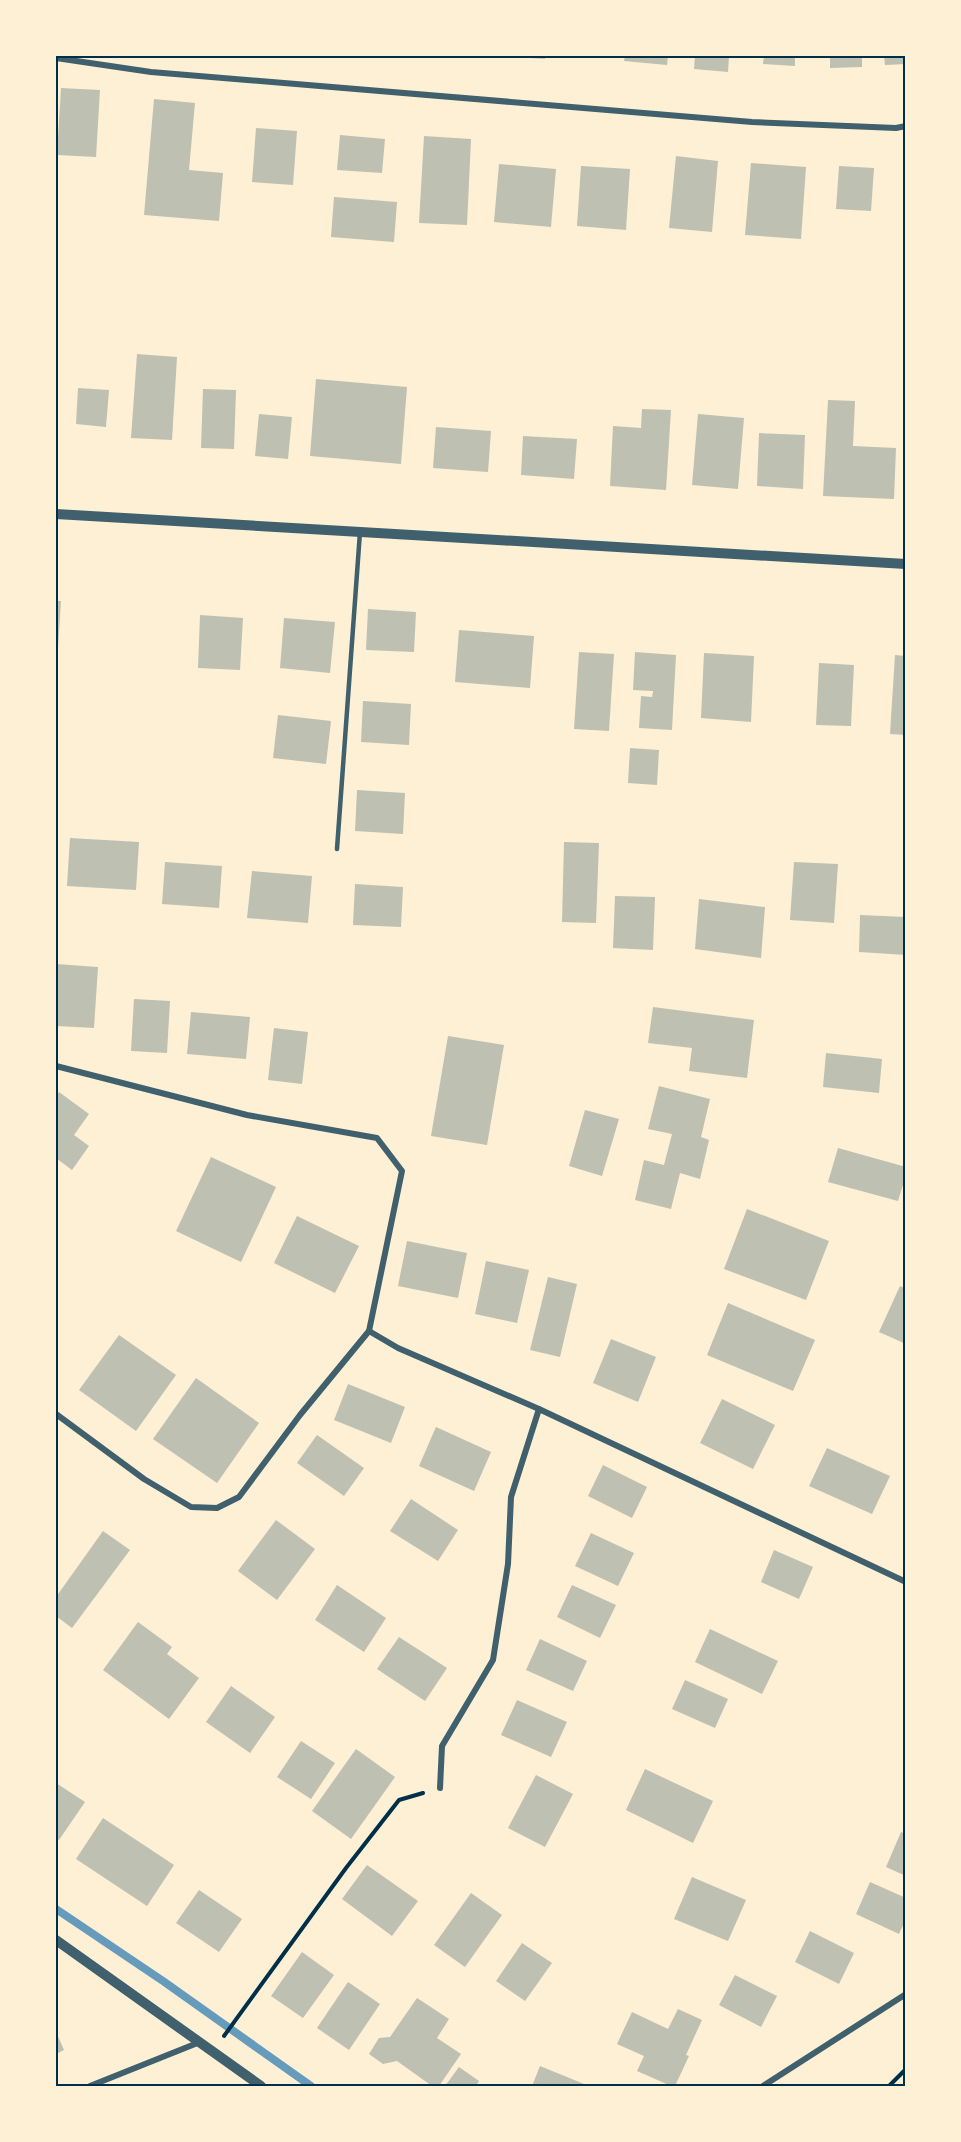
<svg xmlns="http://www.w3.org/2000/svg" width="961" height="2142" font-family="'Roboto Condensed',sans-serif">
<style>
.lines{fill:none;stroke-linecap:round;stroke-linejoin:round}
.stream{stroke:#669bbc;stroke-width:8}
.building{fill:#bec0b2}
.path{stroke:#003049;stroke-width:4}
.service{stroke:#3f606c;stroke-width:4.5}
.minor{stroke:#3f606c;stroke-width:6}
.tertiary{stroke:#3f606c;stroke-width:10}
.neatline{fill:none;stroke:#003049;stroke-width:2}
</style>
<rect width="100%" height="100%" fill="#fdf0d5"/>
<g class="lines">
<polyline class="stream" points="56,1909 163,1981 311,2086"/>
</g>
<g class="building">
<polygon points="513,56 545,56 545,59 513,57"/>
<polygon points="625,56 668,56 667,65 624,61"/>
<polygon points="695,56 729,56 728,72 694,69"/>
<polygon points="764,56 795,56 795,66 763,64"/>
<polygon points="830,56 862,56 862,67 830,68"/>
<polygon points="884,56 906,56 906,64 885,65"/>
<polygon points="61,88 100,90 96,157 57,155"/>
<polygon points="154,99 195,103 189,170 223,173 219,221 144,215"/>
<polygon points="256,128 297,131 293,185 252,182"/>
<polygon points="340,135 385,139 382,173 337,170"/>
<polygon points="424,136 471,139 467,225 419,223"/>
<polygon points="676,156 718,161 712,232 669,228"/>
<polygon points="751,163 806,167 801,239 745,235"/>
<polygon points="499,164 556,169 551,227 494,222"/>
<polygon points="581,166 630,169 626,230 577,226"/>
<polygon points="839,166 874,168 871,211 836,209"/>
<polygon points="334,197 397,202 394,242 331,237"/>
<polygon points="137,354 177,357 172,440 131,438"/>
<polygon points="316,379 407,387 401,464 310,456"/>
<polygon points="78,388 109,390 106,427 76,424"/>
<polygon points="203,389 236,390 234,449 201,448"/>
<polygon points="828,400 855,401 853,446 896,448 894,499 823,496"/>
<polygon points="642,409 671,410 666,490 610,486 613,426 641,428"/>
<polygon points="259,414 292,417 288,459 255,456"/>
<polygon points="698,414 744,418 738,489 692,485"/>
<polygon points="436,427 491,431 488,472 433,468"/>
<polygon points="759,433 805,435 803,489 757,486"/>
<polygon points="523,436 577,439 574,479 521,475"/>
<polygon points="56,601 61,601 58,648 56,647"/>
<polygon points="368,609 416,612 414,652 366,650"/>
<polygon points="200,615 243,618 240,670 198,668"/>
<polygon points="284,618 335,622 330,673 280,668"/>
<polygon points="459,630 534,636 530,688 455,682"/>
<polygon points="579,652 614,654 609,731 574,729"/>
<polygon points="635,652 676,655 672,730 639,728 641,696 652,697 653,691 633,690"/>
<polygon points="704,653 754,656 751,722 701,718"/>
<polygon points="895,655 906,656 906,735 890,734"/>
<polygon points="819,663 854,665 851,726 816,725"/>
<polygon points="363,701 411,704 409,745 361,742"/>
<polygon points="278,715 331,721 326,764 273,758"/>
<polygon points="630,748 659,750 657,785 628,783"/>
<polygon points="357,790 405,793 403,834 355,831"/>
<polygon points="70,838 139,842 136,890 67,886"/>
<polygon points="564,842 599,843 596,923 562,922"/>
<polygon points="165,862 222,866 219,908 162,904"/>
<polygon points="794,862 838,864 834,923 790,920"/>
<polygon points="252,871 312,876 308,923 247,918"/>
<polygon points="355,884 403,887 401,927 353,925"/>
<polygon points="615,896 655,897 653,950 613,948"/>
<polygon points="699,899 765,907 761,958 695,949"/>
<polygon points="860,915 906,917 906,955 859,952"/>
<polygon points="56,964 98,967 94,1028 56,1026"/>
<polygon points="134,999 170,1001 167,1053 131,1051"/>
<polygon points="653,1007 754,1020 747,1078 689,1071 692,1048 648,1043"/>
<polygon points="191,1012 250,1017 246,1059 187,1054"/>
<polygon points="274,1028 308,1032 302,1084 268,1080"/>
<polygon points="448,1036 504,1045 487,1145 431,1136"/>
<polygon points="826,1053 882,1059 879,1093 823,1087"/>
<polygon points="659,1086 710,1099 701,1137 709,1140 700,1179 680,1173 671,1209 635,1200 644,1160 664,1165 672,1134 648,1129"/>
<polygon points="59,1092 89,1114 74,1135 89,1146 72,1170 56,1158 56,1097"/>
<polygon points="585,1110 619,1119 602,1176 569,1166"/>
<polygon points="838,1148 906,1167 906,1175 898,1201 828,1182"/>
<polygon points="211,1157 276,1187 241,1262 176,1231"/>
<polygon points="747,1209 829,1241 806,1300 724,1269"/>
<polygon points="297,1216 359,1246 335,1293 274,1263"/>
<polygon points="407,1241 467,1253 458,1298 398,1286"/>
<polygon points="486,1261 529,1270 517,1323 475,1314"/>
<polygon points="548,1277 577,1284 560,1357 530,1350"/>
<polygon points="900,1286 906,1289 906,1344 879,1332"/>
<polygon points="728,1303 815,1340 793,1391 707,1355"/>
<polygon points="119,1335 176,1375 136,1431 79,1390"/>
<polygon points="611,1339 656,1357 638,1402 593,1383"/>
<polygon points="196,1378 259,1423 217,1483 153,1439"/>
<polygon points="348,1384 405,1407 391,1443 334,1420"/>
<polygon points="722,1399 775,1425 753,1469 700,1443"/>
<polygon points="436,1427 491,1452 474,1491 419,1466"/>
<polygon points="317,1435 364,1468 344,1496 297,1463"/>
<polygon points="827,1448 890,1476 872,1514 809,1486"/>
<polygon points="603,1465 647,1487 632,1518 588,1496"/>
<polygon points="411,1499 458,1530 438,1561 390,1531"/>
<polygon points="276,1520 315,1549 277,1600 238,1571"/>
<polygon points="103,1531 130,1550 72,1628 56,1616 56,1597"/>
<polygon points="591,1533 634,1553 618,1586 575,1566"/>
<polygon points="774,1550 813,1567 799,1599 761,1582"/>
<polygon points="337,1585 386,1618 364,1652 315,1620"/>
<polygon points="572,1585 616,1605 600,1638 557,1617"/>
<polygon points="138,1622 172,1647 167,1654 199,1678 169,1719 103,1670"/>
<polygon points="710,1629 778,1661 762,1694 695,1662"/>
<polygon points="399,1637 447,1668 425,1701 377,1669"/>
<polygon points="540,1639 587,1661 573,1691 526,1670"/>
<polygon points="685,1680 728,1699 715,1728 672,1709"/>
<polygon points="231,1686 275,1717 250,1753 206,1722"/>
<polygon points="517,1700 567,1722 551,1757 501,1735"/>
<polygon points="301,1741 335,1763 311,1799 277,1777"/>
<polygon points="356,1749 395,1777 351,1839 312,1811"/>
<polygon points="645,1769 713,1801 693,1843 626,1810"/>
<polygon points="536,1775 573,1794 545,1847 508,1828"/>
<polygon points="56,1783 85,1802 59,1840 56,1838"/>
<polygon points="103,1818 174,1865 147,1906 76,1859"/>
<polygon points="901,1832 906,1834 906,1876 886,1867"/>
<polygon points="367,1865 418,1901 392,1936 342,1899"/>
<polygon points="692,1877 746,1900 728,1941 674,1919"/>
<polygon points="870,1882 906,1898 906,1919 899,1934 856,1914"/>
<polygon points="199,1890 242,1919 219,1952 176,1923"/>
<polygon points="471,1893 502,1915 465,1967 434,1945"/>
<polygon points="810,1931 854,1953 839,1984 795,1962"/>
<polygon points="522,1943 552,1963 525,2001 496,1981"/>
<polygon points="302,1952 334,1975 303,2018 271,1996"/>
<polygon points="735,1975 777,1996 761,2027 719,2005"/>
<polygon points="348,1982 380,2004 349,2050 317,2028"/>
<polygon points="417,1998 449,2019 437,2038 461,2054 439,2086 432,2086 397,2061 383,2064 369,2054 379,2038 390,2037"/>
<polygon points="678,2009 702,2020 686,2055 689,2056 675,2086 671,2086 637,2071 644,2056 617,2044 632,2012 668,2029"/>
<polygon points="56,2032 64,2050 56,2054"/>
<polygon points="540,2066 589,2086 532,2086"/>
<polygon points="459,2067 479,2081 476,2086 445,2086"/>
</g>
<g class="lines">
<g class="path">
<polyline points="224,2036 346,1868 399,1800 423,1793"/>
<polyline points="889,2086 906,2069"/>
</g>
<polyline class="service" points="337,849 360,532"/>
<g class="minor">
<polyline points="56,58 151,72 752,122 896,128 906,126"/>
<polyline points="56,1066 247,1115 377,1138 402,1171 369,1331 300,1415 239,1497 217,1508 191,1507 144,1479 56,1414"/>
<polyline points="369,1331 398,1348 539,1409 906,1582"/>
<polyline points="440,1788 442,1746 493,1660 508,1564 511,1497 539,1409"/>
<polyline points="90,2086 200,2042"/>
<polyline points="763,2086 906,1994"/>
</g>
<g class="tertiary">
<polyline points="56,514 906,564"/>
<polyline points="56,1940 261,2086"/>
</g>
</g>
<rect width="961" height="2142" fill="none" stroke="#fdf0d5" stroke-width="114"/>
<rect x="57" y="57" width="847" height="2028" class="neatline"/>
</svg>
